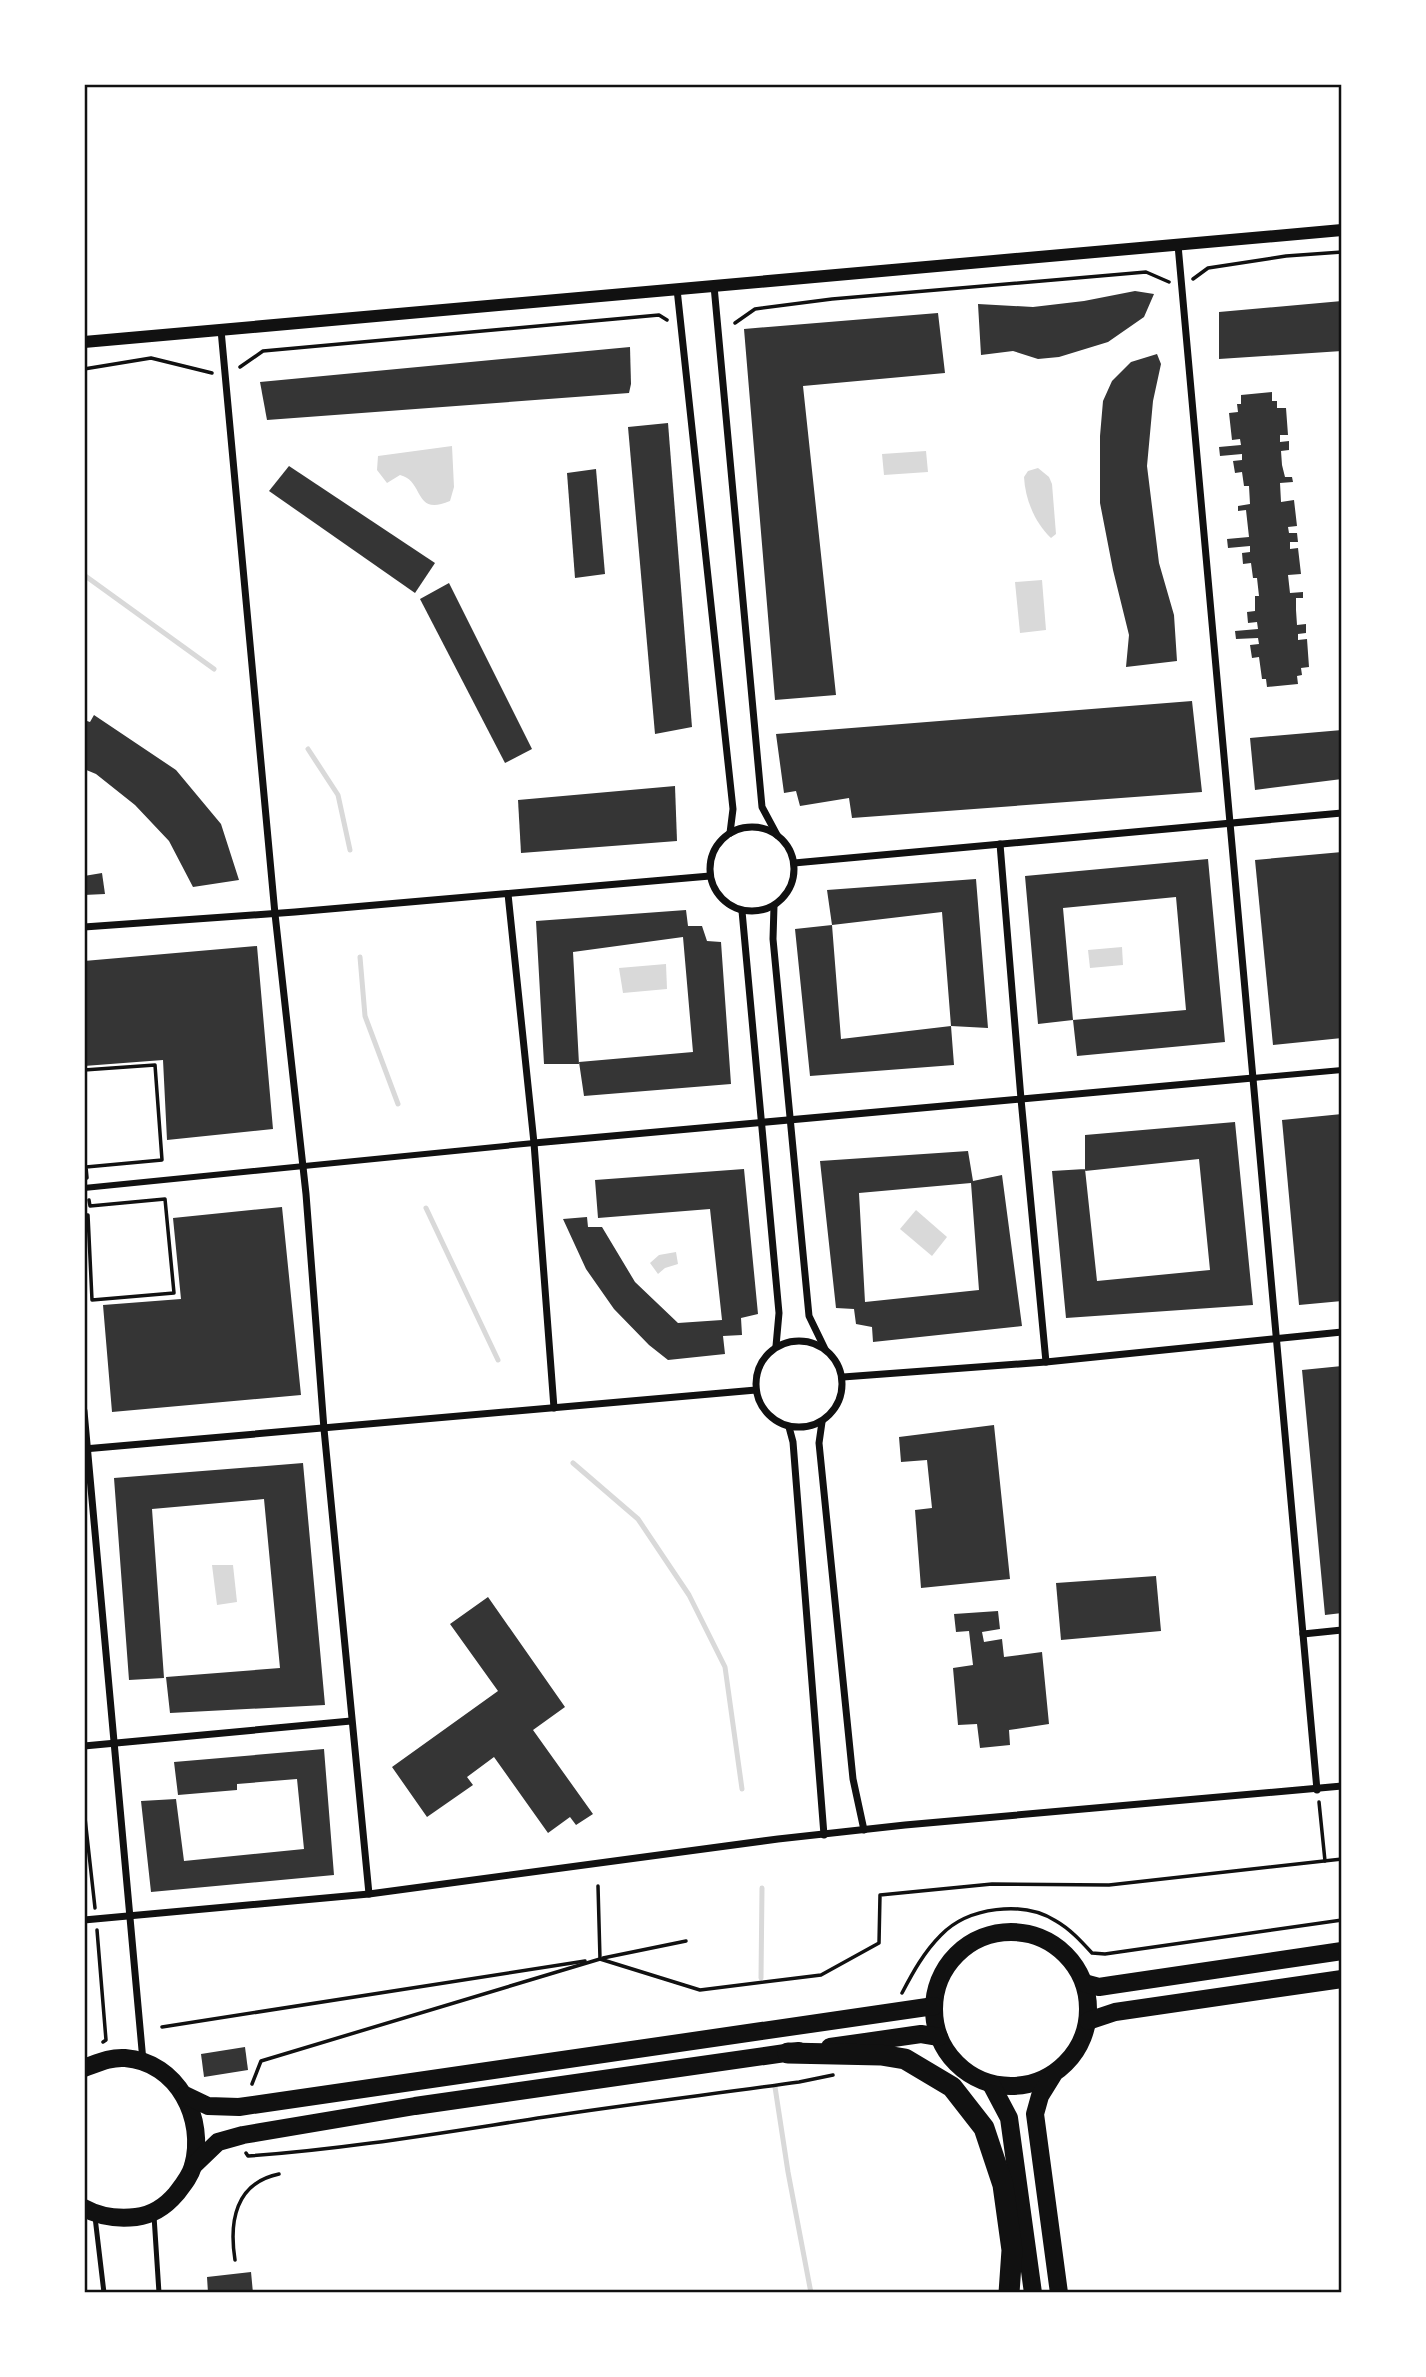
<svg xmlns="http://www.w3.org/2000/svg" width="1426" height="2377" font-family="Inter,sans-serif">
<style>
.water{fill:#d9d9d9}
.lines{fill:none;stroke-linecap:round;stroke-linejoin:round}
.stream{stroke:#d9d9d9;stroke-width:5}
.building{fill:#353535;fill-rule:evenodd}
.path{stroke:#111;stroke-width:3.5}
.service{stroke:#111;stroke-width:5}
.pedestrian{stroke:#111;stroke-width:6}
.minor{stroke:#111;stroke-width:7}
.tertiary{stroke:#111;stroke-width:12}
.primary{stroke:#111;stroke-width:18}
.motorway{stroke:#111;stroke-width:21}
.neatline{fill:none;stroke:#111;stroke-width:2.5}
</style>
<rect width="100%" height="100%" fill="#fff"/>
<g class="water">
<path d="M452 446 454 487 450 501C413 517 425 481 400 475L387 483 377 470 378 456Z"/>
<polygon points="926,451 928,472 884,475 882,454"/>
<path d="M1038 468 1049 477 1052 484 1056 534 1051 538C1035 523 1025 499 1024 477L1028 471Z"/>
<polygon points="1042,580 1046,630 1020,633 1015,582"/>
<polygon points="1122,947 1123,965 1090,968 1088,950"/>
<polygon points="666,964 667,989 623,993 619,968"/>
<polygon points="916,1210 947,1237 932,1256 900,1229"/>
<polygon points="676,1252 678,1264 665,1268 658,1274 650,1263 659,1255"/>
<polygon points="212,1565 233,1565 237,1602 217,1605"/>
</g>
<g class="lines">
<g class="stream">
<polyline points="84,575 214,669"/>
<polyline points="308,749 338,795 350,850"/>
<polyline points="360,957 365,1016 398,1104"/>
<polyline points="426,1208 498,1360"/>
<polyline points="573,1463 638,1519 689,1595 725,1667 742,1789"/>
<polyline points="761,1978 762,1888"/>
<polyline points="775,2087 788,2172 811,2293"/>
</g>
</g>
<g class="building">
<polygon points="1135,291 1154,294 1144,317 1108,342 1059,357 1038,359 1013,351 981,355 978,304 1033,307 1084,301"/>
<polygon points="1342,301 1342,351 1219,359 1219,312"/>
<polygon points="938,313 945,373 803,386 836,695 775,700 744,329"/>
<polygon points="630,347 631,384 629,393 267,420 260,382"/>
<polygon points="1157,354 1161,364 1153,401 1147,466 1159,563 1174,615 1177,661 1126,667 1129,635 1113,570 1100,503 1100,436 1103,401 1112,381 1131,362"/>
<polygon points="1272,392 1272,401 1277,401 1277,408 1286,408 1288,435 1280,435 1280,442 1289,441 1289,450 1281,451 1282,465 1285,477 1292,477 1293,482 1280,483 1281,502 1294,500 1297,526 1288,527 1289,533 1297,533 1298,542 1290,542 1290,549 1298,548 1301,574 1288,575 1290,593 1303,592 1303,598 1296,598 1296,610 1297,625 1306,624 1306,633 1298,634 1298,640 1307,639 1309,667 1301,668 1302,675 1297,676 1298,684 1267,687 1266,679 1262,679 1259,657 1252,658 1250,645 1259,644 1258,638 1236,639 1235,631 1258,629 1257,622 1248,623 1247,612 1255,611 1255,596 1259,596 1257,578 1253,578 1251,563 1243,564 1242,553 1250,552 1250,546 1228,548 1227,539 1249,537 1246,510 1238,511 1238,506 1250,504 1249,486 1244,486 1242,472 1235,473 1233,461 1242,460 1242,454 1220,456 1219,447 1241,445 1240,439 1232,440 1229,413 1238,412 1237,404 1241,404 1241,395"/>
<polygon points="668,423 692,727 655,734 628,427"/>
<polygon points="289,466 435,563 415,593 269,491"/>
<polygon points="596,469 605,574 575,578 567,473"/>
<polygon points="449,583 532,749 505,763 420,599"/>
<polygon points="1192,701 1202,792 852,818 849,798 800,806 796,791 784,793 776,734"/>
<polygon points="94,715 176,770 221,824 239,880 193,887 169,841 135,805 96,774 84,769 84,720 90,722"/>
<polygon points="1342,730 1342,779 1255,790 1250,738"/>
<polygon points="675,786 677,841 521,853 518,800"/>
<polygon points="1342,852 1342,1038 1273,1045 1255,860"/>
<polygon points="1208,859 1225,1042 1077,1056 1073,1020 1186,1010 1176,897 1063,908 1073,1020 1038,1024 1025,876"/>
<polygon points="102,873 105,894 84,895 84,876"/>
<polygon points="976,879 988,1028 951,1026 942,912 832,925 827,890"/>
<polygon points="686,910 688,926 702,926 707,941 721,942 731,1084 584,1096 579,1062 693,1052 683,937 573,952 579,1064 544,1064 536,921"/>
<polygon points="832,925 841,1039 951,1026 954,1065 810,1076 795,929"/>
<polygon points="257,946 273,1129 167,1140 163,1060 84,1066 84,961"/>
<polygon points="1342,1114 1342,1301 1299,1305 1282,1120"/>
<polygon points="1235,1122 1253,1305 1066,1318 1052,1171 1085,1169 1097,1281 1210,1270 1199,1159 1085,1171 1085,1135"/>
<path d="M968 1151 973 1181 1002 1175 1022 1326 873 1342 872 1327 856 1324 854 1309 836 1308 820 1161ZM971 1183 979 1290 865 1302 859 1193Z"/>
<polygon points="744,1169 758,1314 741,1318 742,1335 723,1336 725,1354 668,1360 649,1345 614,1309 586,1269 563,1219 587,1217 588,1227 602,1227 635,1282 678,1323 722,1320 710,1209 598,1218 595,1180"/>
<polygon points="282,1207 301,1395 112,1412 103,1305 181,1299 173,1218"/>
<polygon points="1342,1366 1342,1613 1325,1615 1302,1370"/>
<polygon points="994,1425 1010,1579 921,1588 915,1510 932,1508 927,1460 901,1462 899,1437"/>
<polygon points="303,1463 325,1705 170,1713 166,1677 280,1668 264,1499 152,1509 164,1678 129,1680 114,1478"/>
<polygon points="1156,1576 1161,1631 1061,1640 1056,1583"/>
<polygon points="488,1597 565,1707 533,1730 593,1814 576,1825 570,1817 548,1833 494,1757 467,1777 473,1785 427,1817 392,1767 498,1691 450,1624"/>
<polygon points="998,1611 1000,1629 982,1632 984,1642 1002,1639 1004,1657 1042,1652 1049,1724 1009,1730 1010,1745 980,1748 977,1724 958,1725 953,1668 973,1665 969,1631 956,1632 954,1614"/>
<polygon points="324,1749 334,1875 151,1892 141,1801 176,1799 184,1861 304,1849 297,1779 237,1784 237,1790 178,1795 174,1762"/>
<polygon points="245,2047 248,2070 204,2077 201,2054"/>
<polygon points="251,2272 253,2293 208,2293 207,2277"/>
</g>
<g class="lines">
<g class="path">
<polyline points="1193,279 1208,268 1286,256 1342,252"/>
<polyline points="735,323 755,309 832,299 1146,272 1169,282"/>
<polyline points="240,367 263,351 659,315 667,320"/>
<polyline points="84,369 151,358 212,373"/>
<polyline points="84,1070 155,1065 162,1160 86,1167 87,1178"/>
<polyline points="84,1147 84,1156"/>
<polyline points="84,1215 88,1215 92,1300 174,1293 165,1199 90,1206 89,1200"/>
<polyline points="1319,1802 1325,1861"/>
<polyline points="84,1809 95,1908"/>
<polyline points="598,1886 600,1959"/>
<polyline points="97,1930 106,2040 103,2042"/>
<polyline points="603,1958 686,1941"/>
<path d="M902 1993C913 1972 924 1952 941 1935 968 1907 1023 1900 1056 1921 1070 1929 1081 1941 1092 1953L1105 1954 1342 1920"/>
<polyline points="162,2027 585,1961"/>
<polyline points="252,2084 261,2061 600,1959 700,1990 821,1975 879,1943 880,1895 992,1884 1109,1885 1342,1859"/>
<path d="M246 2153 248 2156C348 2149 446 2132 545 2117 629 2104 714 2094 799 2082L833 2075"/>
<path d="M235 2260C229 2222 235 2183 279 2174"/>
</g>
<g class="service">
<polyline points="154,2216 159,2293"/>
<polyline points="95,2217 104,2293"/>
</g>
<g class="pedestrian">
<polyline points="1253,1078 1342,1070"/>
<polyline points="84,1188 534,1143"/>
</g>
<g class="minor">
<polyline points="1178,245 1317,1790"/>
<polyline points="714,286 762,807 777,835"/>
<polyline points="677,289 733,809 730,833"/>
<polyline points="221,330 275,914 306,1194 324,1429 369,1894"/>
<circle cx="752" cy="869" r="42"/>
<polyline points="1000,844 1021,1099 1046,1362"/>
<polyline points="794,863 1342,813"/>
<polyline points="508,894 534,1143 554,1408"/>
<polyline points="774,906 773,939 809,1316 825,1349"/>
<polyline points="742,911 779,1313 776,1346"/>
<polyline points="84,927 295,912 710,876"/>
<polyline points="534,1143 1253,1078"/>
<circle cx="799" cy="1384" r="43"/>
<polyline points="843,1377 1046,1362 1342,1332"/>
<polyline points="84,1411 143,2061"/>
<polyline points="822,1422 819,1443 853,1779 864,1830"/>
<polyline points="789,1427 793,1442 824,1835"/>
<polyline points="84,1449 756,1390"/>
<polyline points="1303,1634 1342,1630"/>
<polyline points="84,1746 351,1721"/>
<polyline points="84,1920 369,1894 778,1839 905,1825 1342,1786"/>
</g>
<polyline class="tertiary" points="84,342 1342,230"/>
<g class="primary">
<circle cx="1011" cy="2009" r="77"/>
<polyline points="1084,1983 1099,1987 1112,1985 1342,1951"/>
<polyline points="1088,2021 1115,2012 1342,1979"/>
<polyline points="830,2047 921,2034 939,2037"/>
<path d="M84 2068C98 2063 110 2057 125 2058 178 2062 206 2119 193 2166 190 2177 183 2185 176 2194 165 2207 152 2215 136 2217 117 2219 100 2217 84 2208"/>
<polyline points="1053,2075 1040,2096 1035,2114 1059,2293"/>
<polyline points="991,2084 1009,2118 1033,2293"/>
<polyline points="185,2095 208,2106 239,2107 934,2006"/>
<polyline points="193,2166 218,2142 243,2135 415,2106 799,2051"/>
</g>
<polyline class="motorway" points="788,2053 881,2055 905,2059 952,2087 984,2128 1003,2185 1012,2250 1009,2293"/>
</g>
<rect width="1426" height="2377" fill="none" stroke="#ffffff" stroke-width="172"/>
<rect x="86" y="86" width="1254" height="2205" class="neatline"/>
</svg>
